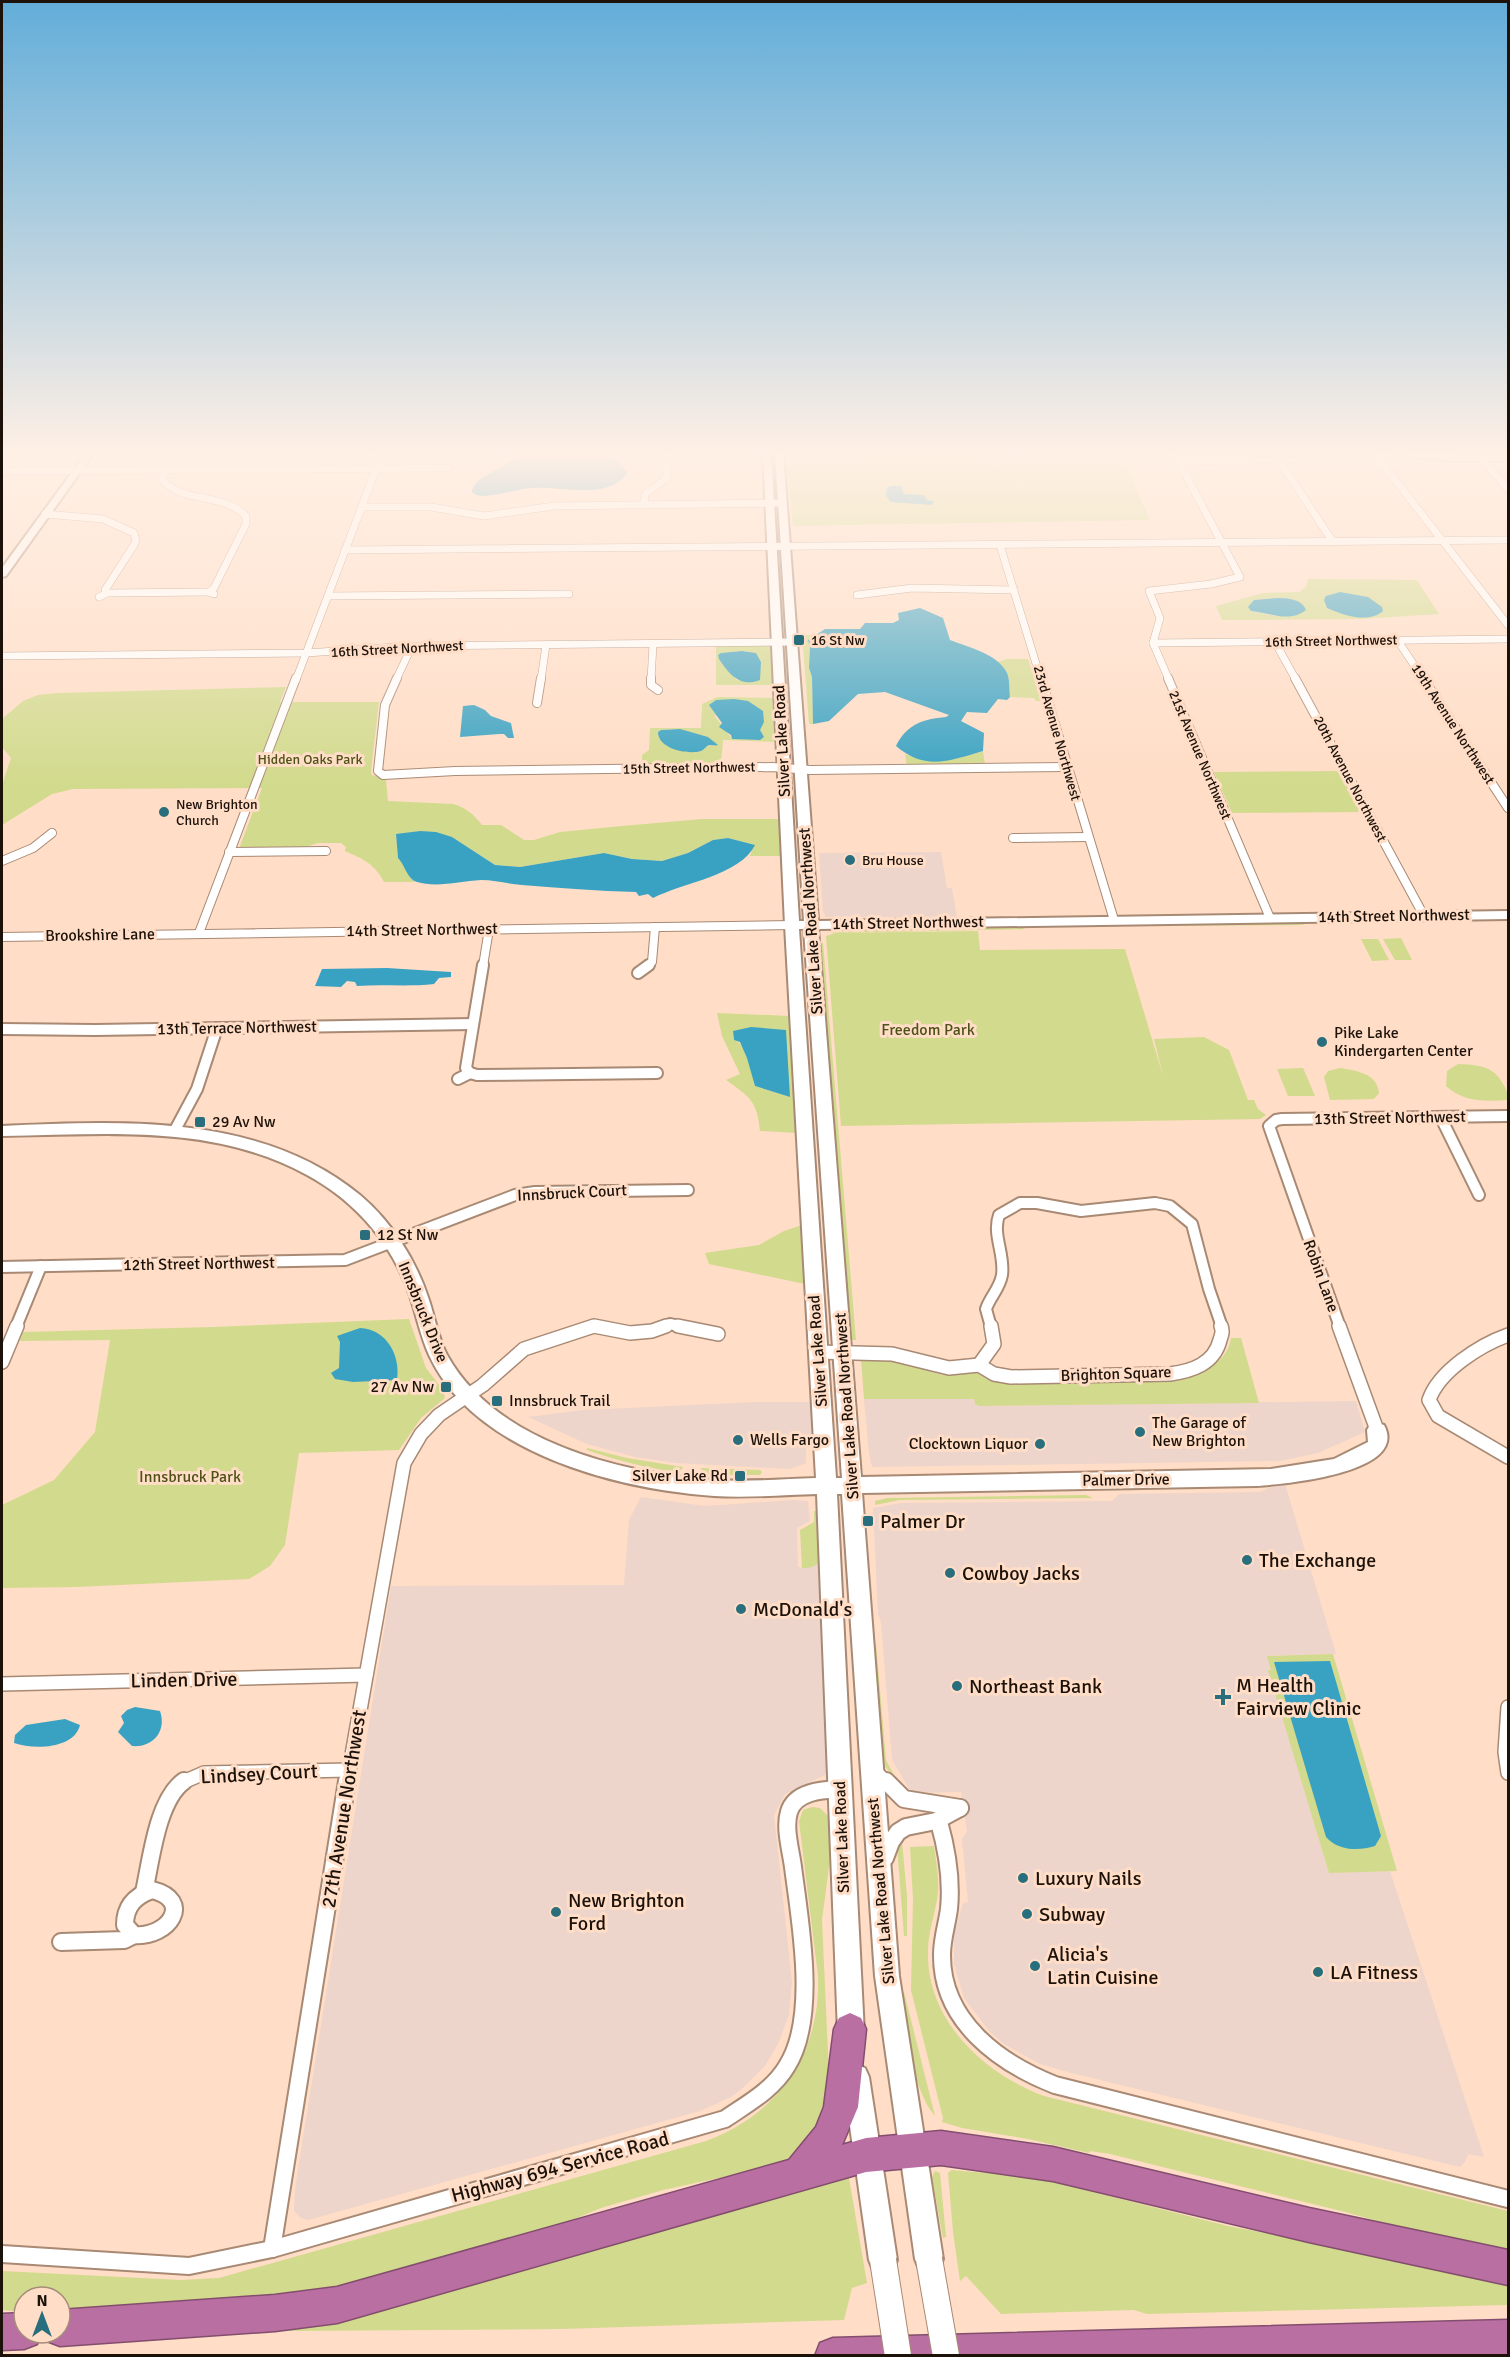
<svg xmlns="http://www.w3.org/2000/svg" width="1510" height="2357" font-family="Signika,sans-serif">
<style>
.commercial{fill:#edd5cb}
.green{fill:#d2da8d;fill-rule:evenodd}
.water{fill:#39a2c2}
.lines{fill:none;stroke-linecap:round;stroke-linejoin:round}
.street-far4-casing{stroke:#a88974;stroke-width:8}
.street-far3-casing{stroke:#a88974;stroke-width:10}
.street-far2-casing{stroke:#a88974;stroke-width:14}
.street-far1-casing{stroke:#a88974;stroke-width:16}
.street-casing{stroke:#a88974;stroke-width:20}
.secondary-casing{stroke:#a88974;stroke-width:4}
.highway-casing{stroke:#834e6d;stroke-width:3}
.street-far4{stroke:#fff;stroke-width:7}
.street-far3{stroke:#fff;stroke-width:8}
.street-far2{stroke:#fff;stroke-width:10}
.street-far1{stroke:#fff;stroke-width:13}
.street{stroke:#fff;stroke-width:16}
.secondary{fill:#fff;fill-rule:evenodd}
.highway{fill:#ba6fa3;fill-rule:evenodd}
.secondary-bridge-casing{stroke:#a88974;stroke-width:28;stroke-linecap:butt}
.secondary-bridge{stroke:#fff;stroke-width:26}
.poi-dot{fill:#296e7d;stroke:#ffddc6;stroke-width:2}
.labels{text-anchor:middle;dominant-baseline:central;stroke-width:6;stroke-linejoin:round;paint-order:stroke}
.far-poi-label{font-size:14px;fill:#1d120a;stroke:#ffddc6;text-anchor:start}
.far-street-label{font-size:14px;fill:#1d120a;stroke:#ffddc6}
.far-park-label{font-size:14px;fill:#4e5217;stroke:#ffddc6}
.street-label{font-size:16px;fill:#1d120a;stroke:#ffddc6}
.park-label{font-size:16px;fill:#4e5217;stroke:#ffddc6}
.poi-label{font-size:16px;fill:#1d120a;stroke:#ffddc6;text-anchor:start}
.near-poi-label{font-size:20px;fill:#1d120a;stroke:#ffddc6;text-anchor:start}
.near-street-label{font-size:20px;fill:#1d120a;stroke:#ffddc6}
</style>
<rect width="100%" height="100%" fill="#ffddc6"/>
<g class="commercial">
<polygon points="941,852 947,888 952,888 957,917 826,917 823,911 819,853"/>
<polygon points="864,1399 974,1399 975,1404 980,1406 1356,1401 1365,1432 1318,1453 1280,1461 872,1467 869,1453"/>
<polygon points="757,1402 812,1402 814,1438 806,1438 806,1463 790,1469 676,1463 635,1457 587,1444 528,1417 583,1410"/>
<polygon points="1285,1484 1336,1654 1268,1656 1271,1670 1269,1670 1329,1873 1390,1871 1484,2157 1468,2154 1465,2162 1460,2167 1071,2073 1040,2064 1004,2044 990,2032 964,1998 954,1965 954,1934 963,1903 968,1902 962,1839 967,1831 961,1792 909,1793 909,1789 892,1759 881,1622 878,1614 873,1508 901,1503 1112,1501 1119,1494 1260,1492 1275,1485"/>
<polygon points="641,1497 705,1506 793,1500 808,1501 810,1521 797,1528 798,1567 804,1568 821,1561 827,1770 825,1775 785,1794 774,1815 792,1982 789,2015 778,2044 765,2066 743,2088 731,2097 700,2111 308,2220 301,2218 294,2211 295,2188 391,1586 624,1585 629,1520"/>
</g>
<g class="green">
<polygon points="868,453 974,453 980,464 997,465 1124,462 1150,520 793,526 787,465 862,463"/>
<path d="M1308 579 1417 580 1439 614 1360 619 1222 620 1216 606 1263 593 1299 592 1306 587ZM1277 598H1286L1276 616 1251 611 1254 600Z"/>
<polygon points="802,635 814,635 808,641 810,647 809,668 812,677 813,724 809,724"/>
<path d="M716 645 771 646 774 685H716ZM744 651 756 653 761 662 737 680 721 662V653Z"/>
<polygon points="1007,659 1028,659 1041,701 1036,701 1034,698 1010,697 1009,679 997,662"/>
<path d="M286 687 280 702H379L371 771 372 775 386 780 388 801 453 804C467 808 473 814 482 825H501L524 840H534L560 832 622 826 702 819H779L781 856H750L754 845 728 838 713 840 688 853 662 861 632 859 604 853 520 867 495 865 452 837 420 831 396 835 398 858C406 866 407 875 415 882H384C375 864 363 859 345 851L346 847 341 843H318L303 848H241L240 846 262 788 73 789 52 794 2 825V785L11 758 2 747V719L23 701 38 695 58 693Z"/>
<path d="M717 697 775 698 776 742 723 740 721 764 642 765V755L649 750 650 728H701L702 704ZM714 715 760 730 762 735 760 740 732 739ZM674 729 708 737 715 746 709 745 700 751 677 749 661 730Z"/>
<path d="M983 751 985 764 907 766 905 754C936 766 952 760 983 751Z"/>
<polygon points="1339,771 1361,812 1232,813 1214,772"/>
<polygon points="1302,923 1304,925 1131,926"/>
<polygon points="1023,927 1025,929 827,933 876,929"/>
<polygon points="978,931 980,950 1125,949 1163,1076 1154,1039 1204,1037 1229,1050 1248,1100 1254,1100 1258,1109 1266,1115 1260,1119 841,1126 826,936 835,933"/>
<polygon points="1401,938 1412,960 1395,960 1383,939"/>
<polygon points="1361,939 1378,939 1389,960 1372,961"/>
<polygon points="820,943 823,943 856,1340 852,1340"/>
<path d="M717 1013 790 1016 797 1133 760 1131C757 1101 750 1097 726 1080L740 1074 722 1036ZM734 1031 790 1097 755 1086C751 1070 749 1046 733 1039Z"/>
<path d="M1458 1064C1476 1065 1492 1065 1502 1082 1505 1088 1509 1093 1508 1100 1485 1101 1465 1103 1446 1086L1447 1071Z"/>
<polygon points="1303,1068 1315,1096 1288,1096 1277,1069"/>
<path d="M1340 1068C1357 1071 1377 1073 1379 1093L1374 1099 1330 1100 1324 1077 1328 1071Z"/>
<polygon points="802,1225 805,1284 709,1264 705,1253 759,1245 784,1231"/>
<polygon points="409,1319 426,1368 443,1390 445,1398 421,1418 399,1450 299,1453 285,1545 270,1566 249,1579 76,1587 2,1588 2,1505 54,1480 95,1432 110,1340 20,1341 23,1332 213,1327"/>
<path d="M1231 1338H1241L1259 1403 979 1406 975 1404 974 1399H864L861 1359 902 1363 942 1375 976 1373 1000 1382 1171 1379C1196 1375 1227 1366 1231 1338Z"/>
<path d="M587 1448 627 1458 683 1467 679 1473C648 1468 618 1461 587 1450Z"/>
<polygon points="701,1468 760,1470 762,1472 760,1475 705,1475"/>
<polygon points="1086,1495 1093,1498 900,1500 875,1505 875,1501 887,1498"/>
<path d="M814 1511H817L821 1561C816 1566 809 1569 802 1568L800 1530 814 1522Z"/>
<polygon points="876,1644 886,1760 898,1783 882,1762 873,1647"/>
<polygon points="1333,1654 1397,1871 1329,1873 1268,1670 1271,1670 1267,1656"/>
<path d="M812 1807 820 1808 828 1816 829 1826 830 1859 822 1920 830 2097 827 2113 798 2154 784 2161 756 2170 663 2190 601 2208 550 2229 339 2287 215 2307 60 2312V2297H24V2312L2 2310V2271L181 2280 219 2278 706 2141C778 2114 821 2054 818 1976L799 1821 803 1810Z"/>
<polygon points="899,1840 902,1842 907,1896 907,1936 904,1936 897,1846"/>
<path d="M934 1846C936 1861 939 1877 938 1892 936 1912 928 1931 928 1951 926 2020 984 2074 1044 2096L1508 2211V2257L1345 2212 1110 2154 1090 2151 1089 2153 1028 2139 962 2128 942 2122 943 2118 911 1990 913 1899 910 1847Z"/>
<path d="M902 1992H904L935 2116C913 2091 903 2027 902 1992Z"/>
<polygon points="951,2170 1033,2177 1228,2226 1508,2278 1508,2305 1147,2314 1134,2310 1001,2314 966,2276 960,2281 953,2232 948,2173"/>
<polygon points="935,2171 940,2173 946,2237 943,2238 932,2177"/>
<polygon points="839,2175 849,2178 867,2283 852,2288 844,2320 562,2329 288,2331 288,2320"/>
</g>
<g class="water">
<path d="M480 453H602L617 461 628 472C610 501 561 486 533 488 516 489 499 496 482 496L476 495 472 492C473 476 506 468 518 456 506 454 489 464 480 453Z"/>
<polygon points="891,486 901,486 904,494 924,495 927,500 934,501 932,505 891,502 886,496 887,488"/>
<path d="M1340 592 1368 597 1382 607 1383 611C1368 624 1343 615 1327 608L1324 600 1326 596Z"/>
<path d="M1277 598C1287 598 1302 599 1306 610 1289 623 1271 613 1251 611L1248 607 1254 600Z"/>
<path d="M920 608 943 618 950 640C968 647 998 654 1007 673 1010 680 1009 689 1010 697L1007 700 998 699 987 713 967 712 961 721 984 733 983 751C949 761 925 771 896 746 907 724 923 719 946 717L949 715 885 692 858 694 829 721 813 724 812 677 809 668 810 647 808 640 825 629H860L865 623H893L899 620 898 613Z"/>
<path d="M742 651 756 653 761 662 760 680C740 688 729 674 719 659L718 655 721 653Z"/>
<polygon points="734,699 748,701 763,711 764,722 760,730 764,737 760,740 732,739 731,735 719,727 722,723 709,705 716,700"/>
<polygon points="474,705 485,710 491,716 511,723 514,738 508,738 504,734 499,734 460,737 463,706"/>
<path d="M680 729 708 737 718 745C715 746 712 745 709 745 706 746 704 750 701 751 688 755 658 749 658 732L661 730Z"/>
<path d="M420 831 436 832 452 837 495 865 520 867 604 853 632 859 662 861 688 853 713 840 728 838 755 845C741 875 682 883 653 898L648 894 639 896 636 892C598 891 560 888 522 885 508 884 495 880 481 880 460 881 437 888 417 882 407 879 405 865 398 858L396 834Z"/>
<path d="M387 968 451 972V977L439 978 434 984C408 987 382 984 357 986L355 982 347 981 341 987 315 986 322 969Z"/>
<polygon points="751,1027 786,1030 790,1097 755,1086 747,1058 740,1042 734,1040 733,1031"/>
<path d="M360 1328C386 1329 401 1355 397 1380L353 1382 335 1379 331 1373 339 1368 340 1342 337 1336Z"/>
<path d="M1330 1661 1381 1836 1375 1846C1359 1851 1338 1851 1326 1837L1274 1662Z"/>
<path d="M135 1707 160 1711C167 1731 153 1748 132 1746L118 1732 124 1723 121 1716 127 1710Z"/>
<path d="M65 1719 80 1725C74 1749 34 1750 14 1743L15 1735 26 1725Z"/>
</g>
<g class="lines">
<g class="street-far4-casing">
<g id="street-far4">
<polyline points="1481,458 1508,489"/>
<polyline points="1379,459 1508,625"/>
<polyline points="1279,460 1333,542"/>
<polyline points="1178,461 1379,459 1392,453"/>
<polyline points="2,471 448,468"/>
<path d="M165 471 162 480C184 504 222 492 246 516V524L214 588 209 592 214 594"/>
<polyline points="643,505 646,493 666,479 669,453"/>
<polyline points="362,507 431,507 484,516 554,506 782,503"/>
<polyline points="45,514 103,519 134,533 136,541 134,545 105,590 107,593 99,597"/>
<polyline points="1000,545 1041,680"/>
<polyline points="345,550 1508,540"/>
<polyline points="107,593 209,592"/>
<polyline points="857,595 912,588 1014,590"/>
<polyline points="328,596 569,594"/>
<polyline points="1398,641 1424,680"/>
<polyline points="1275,642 1296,680"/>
<polyline points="1153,643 1508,639"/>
<polyline points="2,656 306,653 412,646 792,642"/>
<polyline points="296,680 376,469 378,462 375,453"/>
<polyline points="396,680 412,646"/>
<polyline points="541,680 546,645"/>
<polyline points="651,680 653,644"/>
<polyline points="1169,680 1153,643 1160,618 1149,591 1211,584 1240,577 1174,453"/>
</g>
</g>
<g class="street-far3-casing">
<g id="street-far3">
<polyline points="397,678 385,705 378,771 383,775 455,771 772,767 810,770 1067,767"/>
<polyline points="651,678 651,685 658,690"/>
<polyline points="1041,678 1114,920"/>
<polyline points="1168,678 1270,918"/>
<polyline points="1295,678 1424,916"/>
<polyline points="1423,678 1508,808"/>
<polyline points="537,703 541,678"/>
<polyline points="1013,838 1088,837"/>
<polyline points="229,852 326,851"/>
<polyline points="2,861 33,848 52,833"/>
<polyline points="199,933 296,678"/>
<polyline points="2,937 792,925"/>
<polyline points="483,966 489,929"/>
<polyline points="647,966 652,962 655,927"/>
</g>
</g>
<g class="street-far2-casing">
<g id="street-far2">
<polyline points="638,973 649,965"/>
<polyline points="2,1029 95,1030 473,1024"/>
<polyline points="470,1073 477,1075 657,1073"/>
<polyline points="458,1079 470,1073 466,1068 483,965"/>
<polyline points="1441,1118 1479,1195"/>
<polyline points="175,1130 197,1089 217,1028"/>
<polyline points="2,1267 345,1260 515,1195 535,1192 688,1190"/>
<polyline points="16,1327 41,1266"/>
<polyline points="591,1327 600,1327"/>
<polyline points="662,1327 670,1324 685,1327"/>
<path d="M991 1327 986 1309C990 1297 1000 1288 1002 1275 1005 1254 992 1235 999 1215L1020 1203H1037L1081 1211 1155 1203 1170 1206 1192 1224 1209 1289 1222 1327"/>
<polyline points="1340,1327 1269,1126 1276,1120 1282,1119 1508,1116"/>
</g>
</g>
<g class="street-far1-casing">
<g id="street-far1">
<polyline points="678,1326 718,1334"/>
<path d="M991 1326 994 1344 979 1365 994 1374 1011 1377 1170 1374C1192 1371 1214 1364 1220 1340 1222 1334 1223 1331 1221 1326"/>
<polyline points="1339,1326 1377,1430"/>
<path d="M1508 1335C1480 1345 1439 1371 1429 1400L1438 1416 1508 1457"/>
<polyline points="818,1352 892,1354 949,1368 979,1365"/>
<polyline points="2,1362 17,1326"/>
<polyline points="2,1684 366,1675"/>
<polyline points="1508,1707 1505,1752 1508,1773"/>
<polyline points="874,1770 887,1783"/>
<polyline points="181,1783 204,1773 349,1770"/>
<polyline points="347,1783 404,1463 421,1434 439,1415 483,1385 524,1349 594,1326 630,1333 652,1331 666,1326"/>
</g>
</g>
<g class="street-casing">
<g id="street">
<polyline points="886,1781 904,1799 960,1808"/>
<path d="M939 1822C947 1850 952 1879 949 1909 947 1924 942 1939 942 1954 941 2021 999 2063 1055 2085L1508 2199"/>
<polyline points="885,1858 891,1842 898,1832 906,1827 936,1821 960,1808"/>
<path d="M152 1890C194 1900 169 1938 134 1935L125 1925C125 1906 135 1896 152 1890Z"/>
<path d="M144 1892C151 1861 157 1800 184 1781"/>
<polyline points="61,1942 124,1940 134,1935"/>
<polyline points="272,2249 347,1781"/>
<path d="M2 2254 189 2266 272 2249 725 2119C747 2104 773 2090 787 2066 818 2017 800 1922 793 1867 791 1851 784 1828 789 1812 795 1791 823 1790 840 1789"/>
</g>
</g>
<g class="secondary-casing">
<g id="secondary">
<polygon points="86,453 94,453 6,576 2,577 2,568"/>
<path d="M763 453H771L799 921H804L775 453H783L818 921 1508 911V919L818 929 861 1477 1271 1469 1334 1459 1368 1442 1367 1430 1370 1425 1377 1423 1384 1425C1410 1473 1284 1484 1256 1486L862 1493 899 1976 943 2259 939 2269 929 2273 919 2269 915 2259 875 1976 842 1494H837L864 2033 860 2042 851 2046 842 2042 838 2033 817 1494C783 1495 748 1498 714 1496 616 1489 474 1453 429 1355 421 1337 417 1318 411 1299 394 1246 357 1202 307 1175 213 1123 105 1135 2 1136V1126C123 1121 261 1113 360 1195 392 1222 416 1260 429 1300 435 1318 438 1338 447 1355 496 1443 621 1473 714 1480 748 1482 783 1479 816 1478L785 925ZM799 929H804L842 1478H836Z"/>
<polygon points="1403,453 1508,455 1508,461 1451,461 1407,456"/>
<polygon points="856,2064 865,2068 869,2077 897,2260 893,2270 883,2274 873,2270 869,2260 843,2077 847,2068"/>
</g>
</g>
<g class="highway-casing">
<g id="highway">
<polygon points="850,2013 861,2018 866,2029 858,2107 842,2145 866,2138 941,2131 1053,2147 1309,2208 1508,2250 1508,2285 1309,2242 1053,2181 941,2165 866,2172 337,2323 275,2331 60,2346 47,2341 44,2333 60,2333 60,2310 275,2295 337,2287 789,2160 816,2127 824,2107 834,2029 839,2018"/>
<polygon points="24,2313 24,2333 41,2333 37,2344 24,2349 2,2350 2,2314"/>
<polygon points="1508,2320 1508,2356 815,2356 820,2343 833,2338"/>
</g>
</g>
<use href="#street-far4" class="street-far4"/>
<use href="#street-far3" class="street-far3"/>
<use href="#street-far2" class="street-far2"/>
<use href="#street-far1" class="street-far1"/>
<use href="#street" class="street"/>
<use href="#secondary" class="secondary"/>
<use href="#highway" class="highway"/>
<g class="secondary-bridge-casing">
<g id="secondary-bridge">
<polyline points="929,2259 946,2356"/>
<polyline points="883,2260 898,2356"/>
</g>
</g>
<use href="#secondary-bridge" class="secondary-bridge"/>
</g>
<linearGradient id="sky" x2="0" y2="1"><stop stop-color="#62add9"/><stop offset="0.58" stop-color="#fff0e5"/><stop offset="1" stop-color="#fff0e5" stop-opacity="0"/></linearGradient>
<rect width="1510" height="783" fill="url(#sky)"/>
<g class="poi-dot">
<rect x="793" y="634" width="12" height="12" rx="3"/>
<circle cx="164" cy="812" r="6"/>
<circle cx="850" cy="860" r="6"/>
<circle cx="1322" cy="1042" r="6"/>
<rect x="194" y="1116" width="12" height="12" rx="3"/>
<rect x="359" y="1229" width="12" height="12" rx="3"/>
<rect x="440" y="1381" width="12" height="12" rx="3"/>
<rect x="491" y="1395" width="12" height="12" rx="3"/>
<circle cx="1140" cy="1432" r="6"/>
<circle cx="738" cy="1440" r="6"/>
<circle cx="1040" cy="1444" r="6"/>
<rect x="734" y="1470" width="12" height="12" rx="3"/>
<rect x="862" y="1515" width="12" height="12" rx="3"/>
<circle cx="1247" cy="1560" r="6"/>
<circle cx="950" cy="1573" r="6"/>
<circle cx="741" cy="1609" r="6"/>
<circle cx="957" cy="1686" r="6"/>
<path d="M1220 1688h6v6h6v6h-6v6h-6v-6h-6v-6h6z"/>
<circle cx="1023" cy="1878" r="6"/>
<circle cx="556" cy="1912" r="6"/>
<circle cx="1027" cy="1914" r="6"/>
<circle cx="1035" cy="1966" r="6"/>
<circle cx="1318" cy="1972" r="6"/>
</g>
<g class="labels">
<g class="far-poi-label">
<text x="811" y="640">16 St Nw</text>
<text x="176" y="804">New Brighton<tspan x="176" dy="16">Church</tspan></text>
<text x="862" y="860">Bru House</text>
</g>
<g class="far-street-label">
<text transform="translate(1331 641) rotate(-1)">16th Street Northwest</text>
<text transform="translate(397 649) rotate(-3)">16th Street Northwest</text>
<text transform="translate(1453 724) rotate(57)">19th Avenue Northwest</text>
<text transform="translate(1057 733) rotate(74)">23rd Avenue Northwest</text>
<text transform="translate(1200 755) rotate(67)">21st Avenue Northwest</text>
<text transform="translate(689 768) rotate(-1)">15th Street Northwest</text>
<text transform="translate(1350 779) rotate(62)">20th Avenue Northwest</text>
</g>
<g class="far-park-label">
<text x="310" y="759">Hidden Oaks Park</text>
</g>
<g class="street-label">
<text transform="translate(782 741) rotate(-93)">Silver Lake Road</text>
<text transform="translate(1394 916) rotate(-1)">14th Street Northwest</text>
<text transform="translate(811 921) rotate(-94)">Silver Lake Road Northwest</text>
<text transform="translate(908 923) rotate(-1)">14th Street Northwest</text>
<text transform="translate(422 930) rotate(-1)">14th Street Northwest</text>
<text transform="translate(100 935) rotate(-1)">Brookshire Lane</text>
<text transform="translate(237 1028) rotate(-1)">13th Terrace Northwest</text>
<text transform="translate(1390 1118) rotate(-1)">13th Street Northwest</text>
<text transform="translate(572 1193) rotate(-3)">Innsbruck Court</text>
<text transform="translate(199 1264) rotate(-1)">12th Street Northwest</text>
<text transform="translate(1321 1276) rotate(70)">Robin Lane</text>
<text transform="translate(423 1312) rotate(68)">Innsbruck Drive</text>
<text transform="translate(818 1351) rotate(-94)">Silver Lake Road</text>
<text transform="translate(1116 1374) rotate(-2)">Brighton Square</text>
<text transform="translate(847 1406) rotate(-94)">Silver Lake Road Northwest</text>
<text transform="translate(1126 1480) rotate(-1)">Palmer Drive</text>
<text transform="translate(842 1837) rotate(-92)">Silver Lake Road</text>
<text transform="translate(881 1891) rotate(-95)">Silver Lake Road Northwest</text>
</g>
<g class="park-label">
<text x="928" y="1030">Freedom Park</text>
<text x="190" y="1477">Innsbruck Park</text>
</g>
<g class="poi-label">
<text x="1334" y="1033">Pike Lake<tspan x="1334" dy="18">Kindergarten Center</tspan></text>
<text x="212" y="1122">29 Av Nw</text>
<text x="377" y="1235">12 St Nw</text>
<text x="434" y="1387" text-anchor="end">27 Av Nw</text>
<text x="509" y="1401">Innsbruck Trail</text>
<text x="1152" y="1423">The Garage of<tspan x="1152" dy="18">New Brighton</tspan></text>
<text x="750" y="1440">Wells Fargo</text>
<text x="1028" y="1444" text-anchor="end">Clocktown Liquor</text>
<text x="728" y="1476" text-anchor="end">Silver Lake Rd</text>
</g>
<g class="near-poi-label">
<text x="880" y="1521">Palmer Dr</text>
<text x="1259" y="1560">The Exchange</text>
<text x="962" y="1573">Cowboy Jacks</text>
<text x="753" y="1609">McDonald's</text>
<text x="1236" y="1685">M Health<tspan x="1236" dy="23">Fairview Clinic</tspan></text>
<text x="969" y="1686">Northeast Bank</text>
<text x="1035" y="1878">Luxury Nails</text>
<text x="568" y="1900">New Brighton<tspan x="568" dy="23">Ford</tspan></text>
<text x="1039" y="1914">Subway</text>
<text x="1047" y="1954">Alicia's<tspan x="1047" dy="23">Latin Cuisine</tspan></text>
<text x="1330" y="1972">LA Fitness</text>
</g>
<g class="near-street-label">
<text transform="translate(184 1680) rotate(-1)">Linden Drive</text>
<text transform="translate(259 1774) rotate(-3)">Lindsey Court</text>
<text transform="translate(344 1809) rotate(-81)">27th Avenue Northwest</text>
<text transform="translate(560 2167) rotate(-15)">Highway 694 Service Road</text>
</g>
</g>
<rect width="1510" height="2357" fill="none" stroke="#1d120a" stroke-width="6"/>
<g transform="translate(42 2315)"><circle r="28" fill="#ffddc6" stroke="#a58c7b" stroke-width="1.5"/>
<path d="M0-4.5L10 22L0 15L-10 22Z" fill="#296e7d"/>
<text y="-9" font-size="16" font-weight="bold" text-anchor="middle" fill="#1d120a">N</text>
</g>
</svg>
